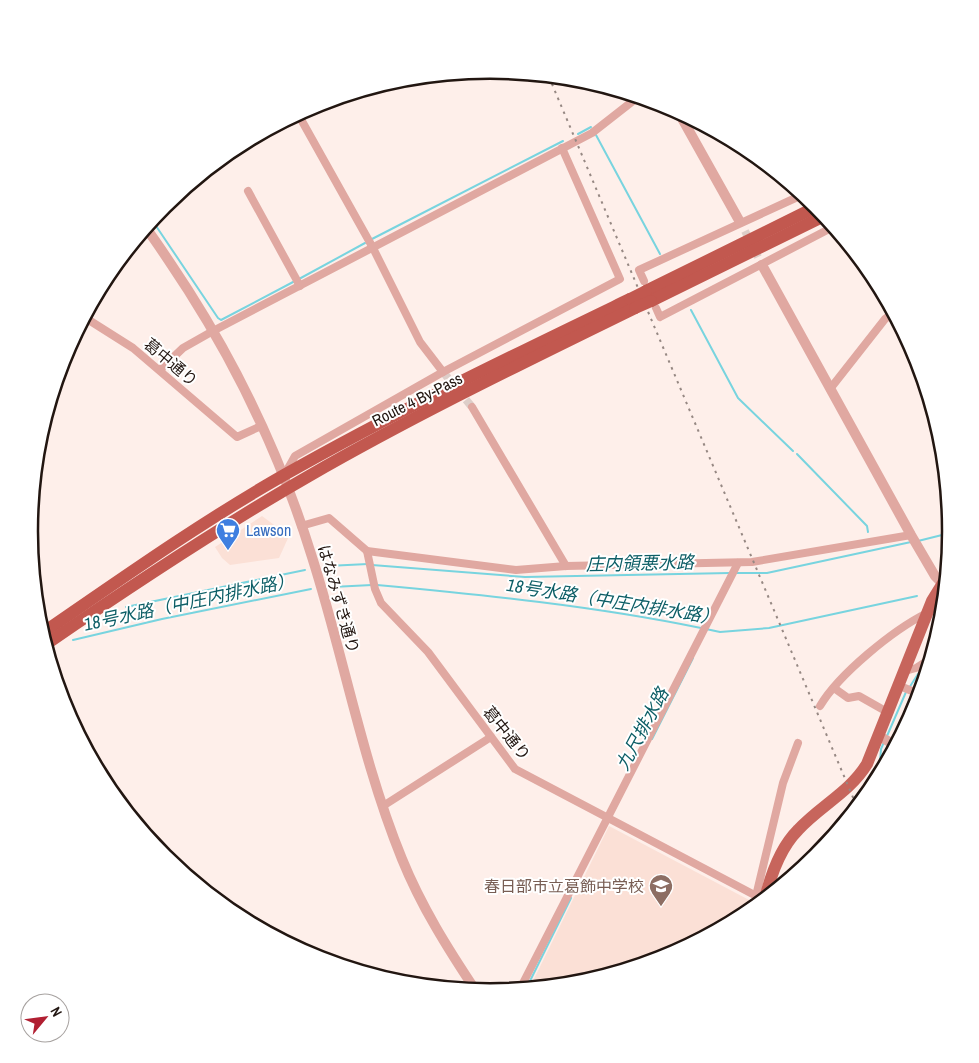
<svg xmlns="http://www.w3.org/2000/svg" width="979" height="1063" font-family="'Archivo Narrow','Noto Sans JP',sans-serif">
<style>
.built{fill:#fbe0d6}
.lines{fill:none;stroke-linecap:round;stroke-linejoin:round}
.stream{stroke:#78d4df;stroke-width:2}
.minor-tunnel{stroke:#ddcec9;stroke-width:8;stroke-dasharray:8 4;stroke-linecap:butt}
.minor{stroke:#e0a8a1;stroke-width:8}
.tertiary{stroke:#e0a8a1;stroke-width:10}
.primary{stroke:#c7655c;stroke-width:12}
.trunk{stroke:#c2584f;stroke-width:12}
.rail{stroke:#968883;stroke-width:2;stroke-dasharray:2.5 5;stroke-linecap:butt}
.trunk-bridge{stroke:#c2584f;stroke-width:12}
.labels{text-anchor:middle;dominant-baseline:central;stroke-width:4;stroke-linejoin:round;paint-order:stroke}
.street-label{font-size:16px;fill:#221611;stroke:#fff}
.shop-label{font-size:16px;fill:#366cbe;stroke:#fff;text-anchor:start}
.education-label{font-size:16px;fill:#785e54;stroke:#fff;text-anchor:end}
.water-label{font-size:18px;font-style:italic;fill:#0d5e66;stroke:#fff}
.rim{fill:none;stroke:#221611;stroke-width:2.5}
</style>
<rect width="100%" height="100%" fill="#feefea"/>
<g class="built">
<polygon points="262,516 289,536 279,558 230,565 222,558 215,547"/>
<polygon points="609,826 751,901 752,909 666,957 579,983 540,987 532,983"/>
</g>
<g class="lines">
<g class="stream">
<polyline points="578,134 591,127"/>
<polyline points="596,135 660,254"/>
<polyline points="152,220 218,318 221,320 295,281"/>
<polyline points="372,239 563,141"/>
<polyline points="299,279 365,243"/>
<polyline points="691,310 738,398 793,451"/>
<polyline points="797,454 867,526 868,532"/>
<polyline points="918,541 950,533"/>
<polyline points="372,565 525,577 730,573"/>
<polyline points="327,566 368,564"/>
<polyline points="737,573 767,573 911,542"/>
<path d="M377 585C485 595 594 606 701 628"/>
<polyline points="332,587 372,585"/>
<polyline points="126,607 305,570"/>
<polyline points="706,629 720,632 769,628 917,596"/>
<polyline points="73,640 162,619 311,589"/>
<polyline points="909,688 918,674 928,665"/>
<polyline points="887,736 906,692"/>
<polyline points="652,739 693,658"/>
<polyline points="879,775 881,749 884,742"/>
<polyline points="526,989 571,898"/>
</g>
<g class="minor-tunnel">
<polyline points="745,231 758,257"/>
<polyline points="443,372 472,407"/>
</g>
<g class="minor">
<polyline points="298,114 373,248 420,342 443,372"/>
<polyline points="248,191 300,286"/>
<polyline points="644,281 639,270 802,195"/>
<polyline points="656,308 660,317 833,227"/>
<polyline points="84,317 133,348 237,437 261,426"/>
<polyline points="161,369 183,348 213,331 592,133 638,97"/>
<polyline points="830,389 885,319 893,313"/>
<polyline points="472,407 566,566"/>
<polyline points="286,472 295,456 443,372 620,279 562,148"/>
<polyline points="301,526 329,518 367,551 375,589 381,603 428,652 515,769 764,900"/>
<polyline points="367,551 516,570 566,566 752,562 911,535"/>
<polyline points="905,671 916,668 930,659"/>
<polyline points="900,686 919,694"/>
<polyline points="834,688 848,698 859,696 889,713"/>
<path d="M820 706C839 674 893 630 927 613"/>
<polyline points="383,806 491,737"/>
<polyline points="756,896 783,783 798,743"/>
<polyline points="520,989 738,563"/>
</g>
<g class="tertiary">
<polyline points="679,113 740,222"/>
<path d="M146 228C161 248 174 269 188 290 241 373 283 463 312 557 344 657 362 761 402 859 421 906 448 949 476 991"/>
<polyline points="762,265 911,535 935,576 942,583"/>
<polyline points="879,736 895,745"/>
</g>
<path class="primary" d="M765 899C771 874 780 848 798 830 820 806 850 792 867 764L932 601 945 580"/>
<g class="trunk">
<polyline points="646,291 816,207"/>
<polyline points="651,301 824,216"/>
<path d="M41 634C121 579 200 523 284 475 397 411 514 355 630 299"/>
<path d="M45 645C131 586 218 528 309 476 415 415 525 362 635 308"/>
</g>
<polyline class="rail" points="549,77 857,807"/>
<g class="trunk-bridge">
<polyline points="630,299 646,291"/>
<polyline points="635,308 651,301"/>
</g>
</g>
<defs>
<g id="supermarket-pin" transform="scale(1.25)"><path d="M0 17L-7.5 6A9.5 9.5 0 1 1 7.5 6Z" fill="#3f7fe0" stroke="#fff"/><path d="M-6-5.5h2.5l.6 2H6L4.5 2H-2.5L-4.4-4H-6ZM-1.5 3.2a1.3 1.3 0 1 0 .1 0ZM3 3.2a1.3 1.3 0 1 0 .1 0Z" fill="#fff"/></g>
<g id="school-pin" transform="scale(1.25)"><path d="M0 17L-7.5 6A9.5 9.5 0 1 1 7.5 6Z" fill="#8d6e63" stroke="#fff"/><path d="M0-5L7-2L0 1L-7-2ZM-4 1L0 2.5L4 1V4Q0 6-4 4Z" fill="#fff"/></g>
</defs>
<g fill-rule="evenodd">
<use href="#supermarket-pin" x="228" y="530"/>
<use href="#school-pin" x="661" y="886"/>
</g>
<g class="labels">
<g class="street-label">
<text transform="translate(171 362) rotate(40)">葛中通り</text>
<text transform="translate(417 399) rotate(-27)">Route 4 By-Pass</text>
<text transform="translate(339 599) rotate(74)">はなみずき通り</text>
<text transform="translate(507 733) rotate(51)">葛中通り</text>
</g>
<g class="shop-label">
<text x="246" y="530">Lawson</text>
</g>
<g class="education-label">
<text x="644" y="886">春日部市立葛飾中学校</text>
</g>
<g class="water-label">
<text transform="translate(640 563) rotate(-1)">庄内領悪水路</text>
<text transform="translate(613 601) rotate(9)">18号水路（中庄内排水路）</text>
<text transform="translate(189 602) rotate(-12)">18号水路（中庄内排水路）</text>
<text transform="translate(642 729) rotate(-62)">九尺排水路</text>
</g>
</g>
<path d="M0 0H979V1063H0ZM38 531a452 452 0 1 1 904 0a452 452 0 1 1-904 0Z" fill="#fff" fill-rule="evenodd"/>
<path class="rim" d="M38 531a452 452 0 1 1 904 0a452 452 0 1 1-904 0Z"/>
<g transform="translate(45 1018) rotate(61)"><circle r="24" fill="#ffffff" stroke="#a7a2a0"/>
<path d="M0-4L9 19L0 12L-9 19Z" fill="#b11f32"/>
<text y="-8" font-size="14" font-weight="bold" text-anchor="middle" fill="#221611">N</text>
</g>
</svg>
